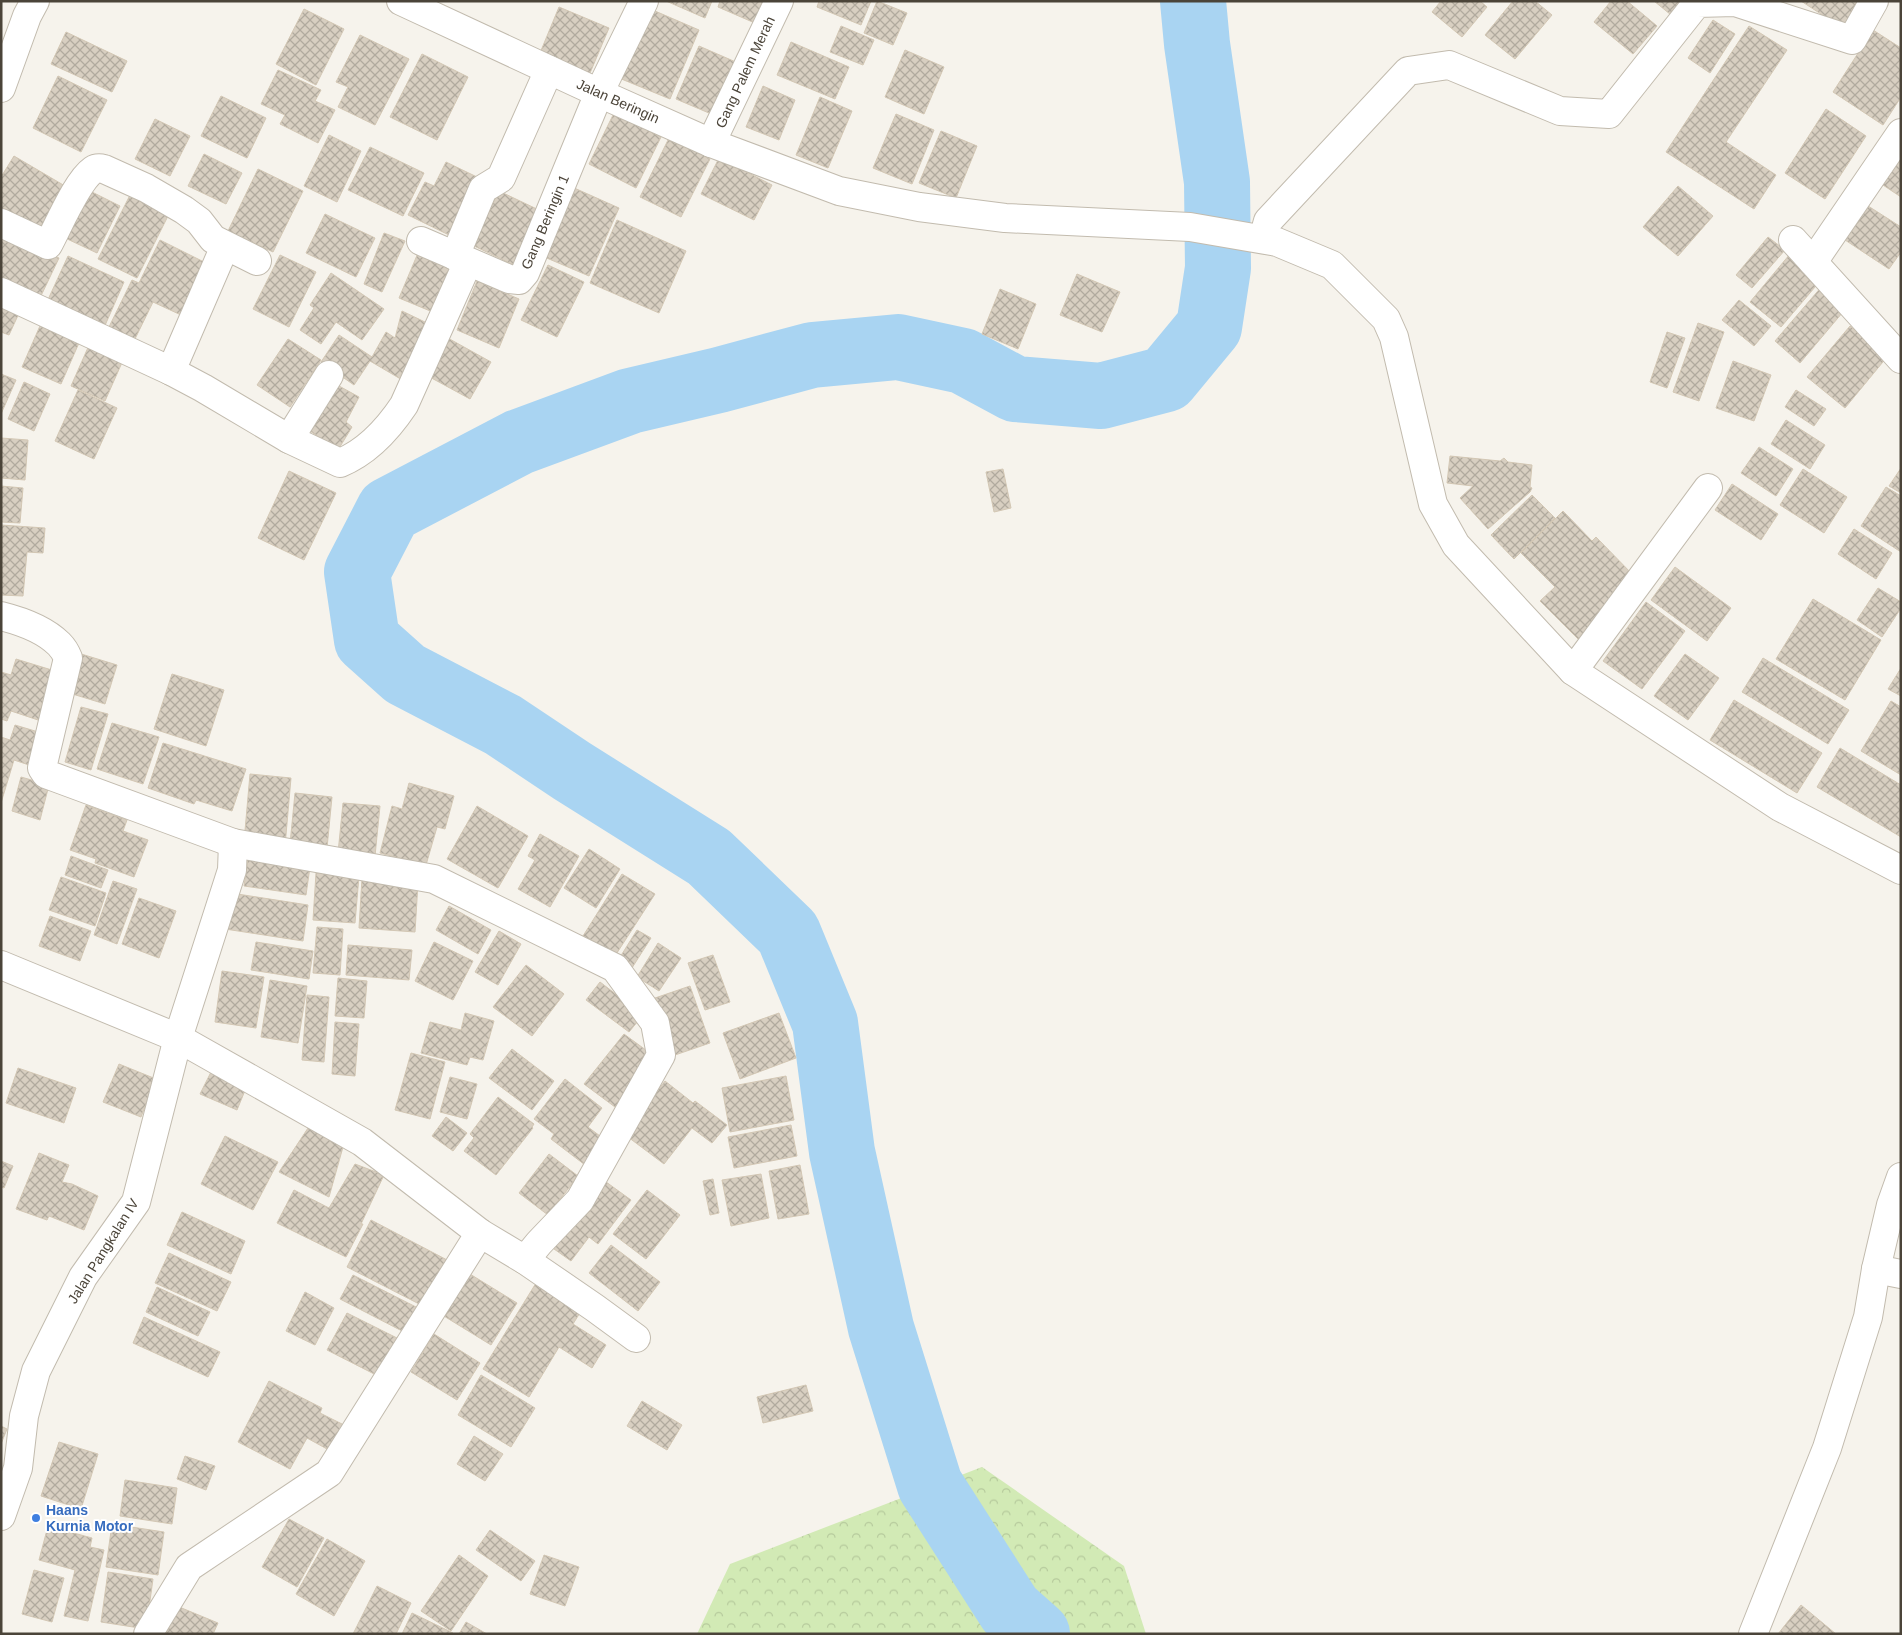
<svg xmlns="http://www.w3.org/2000/svg" width="1902" height="1635" font-family="Arial,sans-serif">
<style>
.forest{fill:url(#forest-crowns)}
.lines{fill:none;stroke-linecap:round;stroke-linejoin:round}
.river{stroke:#a9d4f2;stroke-width:66}
.building{fill:url(#building-cross-hatch);stroke:#d3c7b4}
.street-casing{stroke:#c2bbae;stroke-width:30}
.street{stroke:#fff;stroke-width:28}
.shop-dot{fill:#3f7fe0;stroke:#fff;stroke-width:2}
.labels{text-anchor:middle;dominant-baseline:central;stroke-width:4;stroke-linejoin:round;paint-order:stroke}
.street-label{font-size:14px;fill:#4b4439;stroke:#fff}
.shop-label{font-size:14px;font-weight:bold;fill:#366cbe;stroke:#fff;text-anchor:start}
</style>
<defs>
<pattern id="forest-crowns" width="20" height="18" patternUnits="userSpaceOnUse" patternTransform="scale(1.25)"><rect width="20" height="18" fill="#d2eab5"/><path d="M2 6a3 3 0 1 1 6 0M12 15a3 3 0 1 1 6 0" fill="none" stroke="#b6ca9c"/></pattern>
<pattern id="building-cross-hatch" width="8" height="8" patternUnits="userSpaceOnUse" patternTransform="scale(1.25)"><rect width="8" height="8" fill="#d8cfc1"/><path d="M0 0l8 8M0 8l8-8" fill="none" stroke="#b1aa9e"/></pattern>
</defs>
<rect width="100%" height="100%" fill="#f6f3ec"/>
<polygon class="forest" points="982,1467 1124,1566 1146,1634 697,1634 730,1564"/>
<g class="lines">
<polyline class="river" points="1037,1634 1010,1610 930,1485 881,1328 842,1152 825,1023 788,933 709,857 572,771 503,725 405,674 367,640 357,572 389,510 519,442 630,401 719,380 812,355 898,347 963,361 1015,389 1101,396 1166,379 1209,327 1218,268 1217,182 1197,44 1193,1"/>
</g>
<g class="building">
<polygon points="666,1 712,1 705,18"/>
<polygon points="720,1 775,1 764,27 718,7"/>
<polygon points="819,1 871,1 861,25 817,7"/>
<polygon points="877,1 907,13 893,45 864,33"/>
<polygon points="1441,1 1480,1 1487,7 1462,37 1432,12"/>
<polygon points="1513,1 1535,1 1552,15 1515,59 1485,35"/>
<polygon points="1611,1 1627,1 1657,26 1633,54 1594,22"/>
<polygon points="1654,1 1690,1 1676,19"/>
<polygon points="1801,1 1863,1 1844,29"/>
<polygon points="559,7 609,28 590,73 540,53"/>
<polygon points="648,8 699,30 670,99 619,78"/>
<polygon points="304,9 344,29 316,85 276,64"/>
<polygon points="1713,20 1735,34 1710,73 1688,58"/>
<polygon points="841,26 874,40 863,65 830,52"/>
<polygon points="1749,26 1787,50 1726,142 1776,175 1754,209 1666,152"/>
<polygon points="1873,30 1901,48 1901,97 1883,125 1833,92"/>
<polygon points="66,32 127,61 112,92 51,64"/>
<polygon points="360,35 409,59 375,125 338,107 348,87 336,82"/>
<polygon points="791,42 849,67 835,99 777,75"/>
<polygon points="699,46 738,63 716,116 676,99"/>
<polygon points="905,50 944,67 924,114 885,97"/>
<polygon points="422,54 468,77 437,140 390,117"/>
<polygon points="278,70 321,90 315,101 335,110 318,143 280,124 285,115 261,104"/>
<polygon points="58,76 107,100 81,152 33,128"/>
<polygon points="763,86 795,100 779,140 746,127"/>
<polygon points="221,96 266,118 247,158 201,136"/>
<polygon points="820,97 852,111 828,168 796,155"/>
<polygon points="1826,109 1866,136 1825,199 1785,173"/>
<polygon points="614,113 661,137 636,188 589,164"/>
<polygon points="896,114 934,130 912,184 873,168"/>
<polygon points="155,119 190,136 170,176 135,159"/>
<polygon points="941,131 977,146 956,198 919,183"/>
<polygon points="329,135 361,151 337,202 304,186"/>
<polygon points="669,138 710,159 681,217 640,197"/>
<polygon points="370,147 424,173 403,216 348,190"/>
<polygon points="204,154 242,173 226,204 188,186"/>
<polygon points="14,156 65,186 38,233 1,211 1,177"/>
<polygon points="1896,157 1901,160 1901,197 1880,183"/>
<polygon points="719,158 772,185 754,220 701,194"/>
<polygon points="446,162 477,177 449,235 408,215 425,182 434,186"/>
<polygon points="258,169 303,191 273,252 228,231"/>
<polygon points="1678,186 1713,216 1678,256 1643,227"/>
<polygon points="572,187 619,208 589,276 542,256"/>
<polygon points="86,189 120,206 97,253 63,237"/>
<polygon points="499,191 541,211 514,265 472,245"/>
<polygon points="131,193 170,212 137,278 98,259"/>
<polygon points="1865,204 1901,227 1901,252 1889,269 1842,238"/>
<polygon points="325,214 375,238 356,277 306,253"/>
<polygon points="617,220 686,251 659,313 590,283"/>
<polygon points="384,233 405,241 382,292 364,284"/>
<polygon points="1,235 59,258 39,300 1,282"/>
<polygon points="1768,237 1785,250 1752,288 1736,275"/>
<polygon points="160,240 206,263 181,315 153,302 133,343 107,331 132,280 139,283"/>
<polygon points="418,253 454,268 435,313 399,298"/>
<polygon points="1790,254 1821,280 1781,327 1750,302"/>
<polygon points="280,255 316,272 289,327 253,309"/>
<polygon points="68,256 124,282 103,330 46,304"/>
<polygon points="548,265 584,282 557,337 521,320"/>
<polygon points="331,273 384,309 362,340 336,322 321,344 300,330 314,308 310,305"/>
<polygon points="1077,274 1120,292 1102,332 1060,315"/>
<polygon points="477,281 519,299 499,348 457,330"/>
<polygon points="1823,285 1848,306 1800,363 1775,341"/>
<polygon points="1000,289 1036,304 1018,349 982,334"/>
<polygon points="1739,300 1771,326 1754,346 1722,320"/>
<polygon points="1,302 20,311 9,335 1,332"/>
<polygon points="402,311 427,323 404,381 370,361 354,385 321,362 339,335 372,357 386,332 395,338"/>
<polygon points="43,319 82,336 61,384 22,367"/>
<polygon points="1698,323 1724,332 1699,401 1673,392"/>
<polygon points="1850,326 1887,357 1845,408 1807,377"/>
<polygon points="1667,332 1685,338 1667,388 1650,382"/>
<polygon points="446,337 491,362 470,399 426,375"/>
<polygon points="288,339 321,360 290,407 257,385"/>
<polygon points="90,343 124,358 105,401 71,386"/>
<polygon points="1733,361 1771,375 1754,421 1716,408"/>
<polygon points="1,374 16,380 1,414"/>
<polygon points="330,381 359,397 346,422 352,427 338,450 307,429"/>
<polygon points="24,382 50,394 34,431 8,419"/>
<polygon points="78,390 117,408 94,459 55,441"/>
<polygon points="1796,390 1826,409 1814,426 1785,407"/>
<polygon points="1786,420 1825,445 1810,469 1771,444"/>
<polygon points="1,438 28,440 25,480 1,478"/>
<polygon points="1759,447 1793,469 1776,496 1741,473"/>
<polygon points="1450,456 1500,461 1504,458 1508,462 1532,465 1530,487 1532,488 1530,492 1488,529 1460,498 1473,486 1447,483"/>
<polygon points="1901,468 1901,493 1889,486"/>
<polygon points="1003,469 1011,508 994,512 986,472"/>
<polygon points="1803,469 1847,497 1824,533 1780,505"/>
<polygon points="289,471 336,493 304,560 258,538"/>
<polygon points="1732,484 1778,514 1761,540 1715,510"/>
<polygon points="1,486 23,488 20,523 1,522"/>
<polygon points="1886,487 1901,496 1901,552 1861,526"/>
<polygon points="1532,495 1555,518 1514,559 1491,535"/>
<polygon points="1563,511 1592,541 1596,537 1634,576 1606,603 1611,608 1579,640 1540,601 1555,587 1521,553"/>
<polygon points="1,525 45,528 43,553 27,552 23,596 1,595"/>
<polygon points="1854,529 1892,553 1876,579 1838,554"/>
<polygon points="1675,567 1731,608 1707,641 1651,600"/>
<polygon points="1878,588 1901,602 1901,608 1882,637 1857,620"/>
<polygon points="1813,599 1881,640 1845,700 1776,659"/>
<polygon points="1646,602 1685,631 1642,689 1603,661"/>
<polygon points="78,653 117,665 105,704 66,692"/>
<polygon points="1685,654 1719,678 1688,720 1654,696"/>
<polygon points="1763,658 1849,710 1828,744 1742,692"/>
<polygon points="16,659 55,671 41,721 11,711 7,721 1,719 1,672 11,675"/>
<polygon points="1901,668 1901,696 1888,689"/>
<polygon points="172,674 224,690 206,746 154,729"/>
<polygon points="1734,700 1822,753 1797,793 1710,740"/>
<polygon points="1891,701 1901,707 1901,775 1861,751"/>
<polygon points="81,707 108,714 91,770 65,762"/>
<polygon points="112,723 159,737 143,784 97,769"/>
<polygon points="15,725 45,734 35,767 14,760 1,803 1,737 10,740"/>
<polygon points="163,743 246,769 232,811 196,800 194,804 148,788"/>
<polygon points="1840,748 1901,785 1901,837 1817,787"/>
<polygon points="250,774 291,778 285,846 244,842"/>
<polygon points="21,777 49,785 40,820 12,811"/>
<polygon points="409,783 454,796 445,829 437,827 426,865 380,853 392,806 402,809"/>
<polygon points="295,793 332,797 327,848 290,844"/>
<polygon points="343,803 380,806 375,856 338,853"/>
<polygon points="86,805 127,820 123,831 148,840 134,877 95,863 96,859 70,850"/>
<polygon points="477,806 528,836 498,888 447,859"/>
<polygon points="540,834 579,856 550,907 518,889 535,860 528,856"/>
<polygon points="589,849 620,869 596,908 564,888"/>
<polygon points="71,856 108,870 101,888 65,875"/>
<polygon points="248,858 310,867 306,895 244,886"/>
<polygon points="316,873 359,876 355,923 313,920"/>
<polygon points="622,874 655,894 615,956 583,936"/>
<polygon points="61,877 106,893 95,926 49,910"/>
<polygon points="362,878 418,883 415,932 359,928"/>
<polygon points="113,881 137,889 117,944 94,935"/>
<polygon points="231,893 308,905 303,941 225,929"/>
<polygon points="139,898 176,911 159,958 122,944"/>
<polygon points="449,906 491,930 478,954 436,930"/>
<polygon points="50,916 91,931 80,961 39,946"/>
<polygon points="317,927 343,929 340,975 313,973"/>
<polygon points="637,930 651,938 630,971 617,962"/>
<polygon points="499,931 521,944 498,985 475,972"/>
<polygon points="256,942 313,951 309,979 251,970"/>
<polygon points="434,942 473,961 453,1000 415,981"/>
<polygon points="658,943 681,958 659,991 637,977"/>
<polygon points="348,945 412,950 409,980 346,975"/>
<polygon points="713,955 730,1002 705,1010 688,963"/>
<polygon points="526,965 564,994 532,1036 493,1007"/>
<polygon points="222,971 264,977 256,1028 215,1022"/>
<polygon points="338,978 367,981 364,1018 335,1016"/>
<polygon points="270,980 307,986 298,1043 261,1037"/>
<polygon points="600,982 643,1015 629,1032 586,1000"/>
<polygon points="690,986 710,1043 675,1055 655,998"/>
<polygon points="307,995 329,997 324,1062 302,1060"/>
<polygon points="465,1013 494,1021 483,1060 470,1057 467,1065 421,1053 430,1022 461,1030"/>
<polygon points="779,1013 796,1058 740,1079 723,1033"/>
<polygon points="335,1022 359,1024 355,1076 332,1074"/>
<polygon points="624,1034 654,1056 615,1107 584,1084"/>
<polygon points="512,1049 554,1081 532,1110 489,1078"/>
<polygon points="411,1053 445,1062 430,1119 395,1110"/>
<polygon points="119,1064 156,1079 141,1117 103,1102"/>
<polygon points="18,1068 76,1088 64,1123 6,1103"/>
<polygon points="211,1072 246,1088 237,1110 200,1094"/>
<polygon points="786,1076 794,1120 730,1132 722,1088"/>
<polygon points="450,1077 477,1084 467,1119 440,1112"/>
<polygon points="565,1079 602,1108 588,1127 608,1142 589,1168 551,1139 554,1134 534,1119"/>
<polygon points="665,1081 693,1103 695,1101 727,1125 712,1143 692,1128 664,1164 624,1134"/>
<polygon points="498,1097 534,1124 532,1127 533,1128 496,1175 464,1151 474,1138 470,1134"/>
<polygon points="446,1117 467,1133 453,1151 432,1136"/>
<polygon points="310,1125 343,1147 329,1197 279,1172"/>
<polygon points="791,1125 797,1156 734,1168 728,1137"/>
<polygon points="225,1136 278,1162 253,1210 201,1184"/>
<polygon points="39,1153 69,1165 62,1182 72,1184 98,1196 84,1230 49,1216 47,1220 16,1209"/>
<polygon points="549,1154 578,1176 548,1215 519,1193"/>
<polygon points="1,1161 13,1166 4,1188 1,1187"/>
<polygon points="355,1164 384,1175 361,1224 363,1224 346,1257 277,1223 294,1190 329,1208"/>
<polygon points="800,1165 809,1214 778,1219 769,1171"/>
<polygon points="761,1174 769,1218 731,1226 722,1180"/>
<polygon points="602,1179 631,1200 598,1244 589,1237 571,1261 547,1244"/>
<polygon points="713,1179 719,1213 710,1215 703,1181"/>
<polygon points="647,1190 680,1215 646,1259 613,1234"/>
<polygon points="182,1212 245,1241 231,1274 167,1245"/>
<polygon points="371,1220 449,1261 425,1307 347,1267"/>
<polygon points="611,1245 660,1282 638,1311 589,1273"/>
<polygon points="169,1253 231,1282 217,1311 155,1283"/>
<polygon points="465,1271 517,1303 491,1345 439,1313"/>
<polygon points="353,1275 418,1308 406,1333 340,1299"/>
<polygon points="541,1275 586,1303 573,1324 606,1345 592,1368 559,1347 529,1397 483,1369"/>
<polygon points="157,1287 210,1312 198,1336 146,1312"/>
<polygon points="305,1292 334,1308 315,1345 286,1331"/>
<polygon points="347,1313 401,1340 382,1378 327,1350"/>
<polygon points="144,1317 220,1352 208,1377 133,1343"/>
<polygon points="434,1334 480,1363 457,1400 411,1372"/>
<polygon points="481,1375 535,1408 511,1447 458,1415"/>
<polygon points="269,1381 322,1408 320,1413 352,1429 338,1455 307,1438 290,1469 238,1442"/>
<polygon points="806,1385 813,1411 763,1423 757,1397"/>
<polygon points="642,1401 682,1425 667,1450 627,1426"/>
<polygon points="1,1426 7,1429 1,1444"/>
<polygon points="474,1436 503,1454 485,1481 457,1464"/>
<polygon points="59,1442 98,1454 81,1509 41,1496"/>
<polygon points="185,1456 215,1466 206,1490 177,1479"/>
<polygon points="125,1480 177,1488 172,1524 120,1516"/>
<polygon points="289,1519 324,1538 297,1587 262,1567"/>
<polygon points="112,1524 164,1532 158,1575 106,1567"/>
<polygon points="48,1526 92,1538 90,1547 104,1550 88,1621 64,1616 75,1570 39,1560"/>
<polygon points="490,1530 535,1561 521,1581 476,1550"/>
<polygon points="327,1539 365,1561 334,1616 296,1594"/>
<polygon points="459,1555 488,1576 451,1631 421,1611"/>
<polygon points="544,1555 579,1567 565,1606 530,1594"/>
<polygon points="34,1570 64,1578 52,1622 22,1614"/>
<polygon points="108,1572 153,1579 146,1629 101,1622"/>
<polygon points="377,1586 411,1603 396,1634 353,1634"/>
<polygon points="172,1604 218,1623 213,1634 158,1634"/>
<polygon points="1801,1605 1836,1634 1778,1634"/>
<polygon points="412,1613 453,1633 453,1634 402,1634"/>
<polygon points="466,1622 487,1634 459,1634"/>
</g>
<g class="lines">
<g class="street-casing">
<g id="street">
<polyline points="401,1 599,93 711,143 839,191 919,207 1005,218 1190,227 1277,242 1332,265 1386,319 1394,337 1433,504 1456,545 1573,671 1780,807 1901,870"/>
<polyline points="1,88 27,16 35,1"/>
<polyline points="711,143 779,1"/>
<path d="M1 223 48 245C58 227 77 181 93 170 96 168 100 168 104 169L146 188 184 210 199 221 213 239 257 261"/>
<polyline points="1263,239 1268,221 1408,71 1449,65 1560,111 1609,114 1697,3 1735,2 1852,40 1874,1"/>
<polyline points="1793,240 1901,359"/>
<polyline points="421,241 509,279 519,280 525,273 599,93 644,1"/>
<polyline points="455,256 483,189 501,178 549,70"/>
<polyline points="1813,262 1901,133"/>
<path d="M1 292 171 371 203 388 289 439 340 463C367 452 388 429 404 405L468 262"/>
<polyline points="171,371 225,246"/>
<polyline points="289,439 329,375"/>
<path d="M1 616C21 621 45 630 59 644 63 648 66 653 68 658L42 768 46 774 233 843 434 879 615 968 655 1023 661 1055 580 1200 539 1243 525 1260 480 1233 362 1142 178 1038 1 965"/>
<polyline points="1573,671 1708,488"/>
<polyline points="525,1260 595,1308 636,1338"/>
<polyline points="1876,1269 1901,1274"/>
<polyline points="1,1516 18,1468 24,1416 36,1371 83,1277 136,1202 178,1038 232,870 233,843"/>
<polyline points="148,1634 189,1567 329,1473 480,1233"/>
<polyline points="1753,1634 1827,1448 1868,1317 1876,1269 1891,1205 1901,1177"/>
</g>
</g>
<use href="#street" class="street"/>
</g>
<circle class="shop-dot" cx="36" cy="1518" r="5"/>
<g class="labels">
<g class="street-label">
<text transform="translate(745 72) rotate(-65)">Gang Palem Merah</text>
<text transform="translate(618 101) rotate(24)">Jalan Beringin</text>
<text transform="translate(545 222) rotate(-67)">Gang Beringin 1</text>
<text transform="translate(103 1251) rotate(-58)">Jalan Pangkalan IV</text>
</g>
<g class="shop-label">
<text x="46" y="1510">Haans<tspan x="46" dy="16">Kurnia Motor</tspan></text>
</g>
</g>
<rect width="1902" height="1635" fill="none" stroke="#4b4439" stroke-width="5"/>
</svg>
